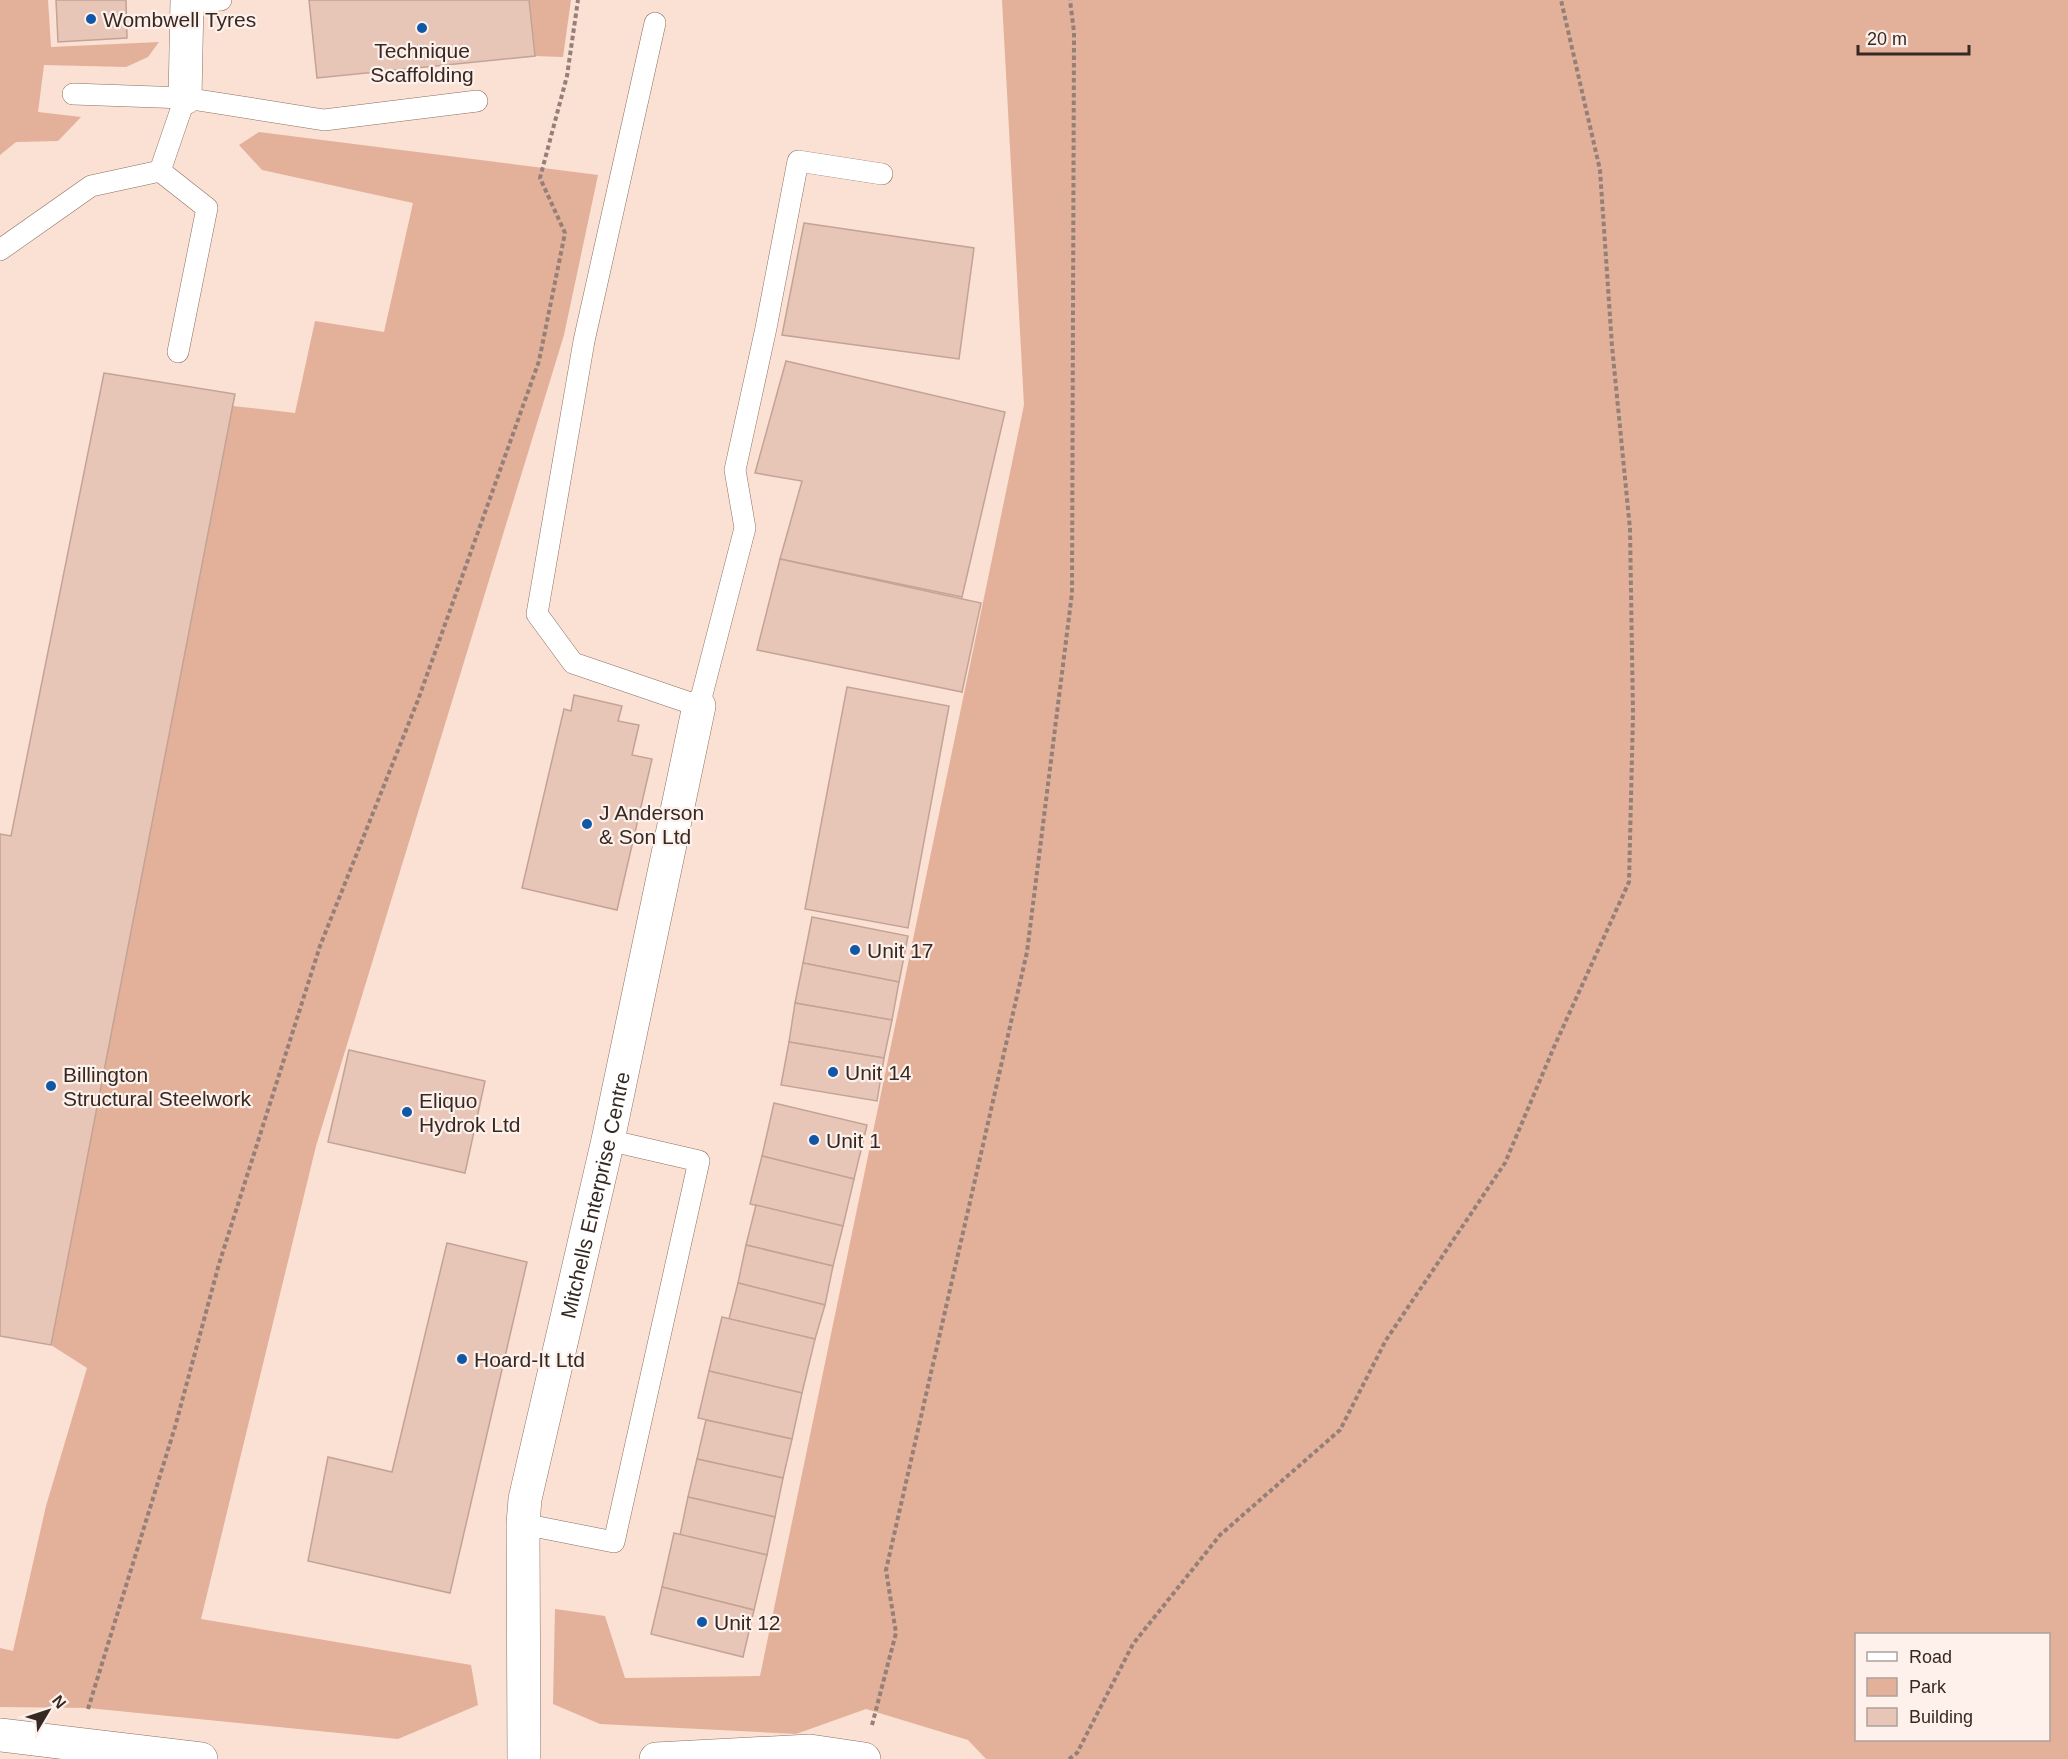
<svg xmlns="http://www.w3.org/2000/svg" width="2068" height="1759" font-family="Arial,sans-serif">
<style>
.green{fill:#e3b099;fill-rule:evenodd}
.building{fill:#e7c6b7;stroke:#c3a395;stroke-width:1.5}
.lines{fill:none;stroke-linecap:round;stroke-linejoin:round}
.lane-casing{stroke:#8c6f61;stroke-width:22}
.street-casing{stroke:#8c6f61;stroke-width:34}
.path{stroke:#948078;stroke-width:4;stroke-dasharray:4.5 3;stroke-linecap:butt}
.lane{stroke:#fff;stroke-width:21}
.street{stroke:#fff;stroke-width:33}
.poi-dot{fill:#1058a7;stroke:#fef0ea;stroke-width:2}
.labels{text-anchor:middle;dominant-baseline:central;stroke-width:4.5;stroke-linejoin:round;paint-order:stroke}
.poi-label{font-size:21px;fill:#362924;stroke:#fef0ea;text-anchor:start}
.street-label{font-size:21px;fill:#362924;stroke:#fef0ea}
</style>
<rect width="100%" height="100%" fill="#fbe0d4"/>
<g class="green">
<polygon points="0,0 48,0 51,47 159,42 148,57 126,67 44,65 38,112 81,117 58,141 16,142 0,155"/>
<polygon points="529,0 571,0 563,57 535,56"/>
<path d="M1002 0H2068V1759H986L968 1740 866 1709 796 1734 600 1724 553 1704 555 1609 605 1616 625 1678 760 1676 1024 405ZM1856 1634H2048V1740H1856Z"/>
<polygon points="259,132 598,175 564,335 316,1146 201,1619 471,1665 478,1705 398,1739 88,1708 0,1707 0,1648 13,1651 46,1506 87,1368 51,1345 233,406 295,413 315,321 384,332 413,203 262,170 239,145"/>
</g>
<g class="building">
<polygon points="56,0 126,0 127,38 58,42"/>
<polygon points="309,0 529,0 535,56 317,78"/>
<polygon points="804,223 974,248 959,359 782,335"/>
<polygon points="786,361 1005,412 962,597 780,559 802,481 755,473"/>
<polygon points="104,373 235,394 51,1345 0,1336 0,834 11,836"/>
<polygon points="780,559 981,603 962,692 757,650"/>
<polygon points="847,687 949,706 908,928 805,909"/>
<polygon points="574,695 622,706 618,721 639,725 632,755 652,759 617,910 522,888 564,709 571,711"/>
<polygon points="812,917 908,936 899,982 803,963"/>
<polygon points="803,963 899,982 892,1020 795,1003"/>
<polygon points="795,1003 892,1020 884,1058 789,1042"/>
<polygon points="789,1042 884,1058 877,1101 781,1085"/>
<polygon points="349,1050 485,1081 465,1173 328,1142"/>
<polygon points="774,1103 867,1125 854,1179 762,1156"/>
<polygon points="762,1156 854,1179 843,1226 750,1204"/>
<polygon points="756,1205 843,1226 833,1266 746,1245"/>
<polygon points="447,1243 527,1262 450,1593 308,1561 328,1457 392,1472"/>
<polygon points="746,1245 833,1266 825,1305 738,1283"/>
<polygon points="738,1283 825,1305 815,1339 729,1319"/>
<polygon points="722,1317 815,1339 802,1393 709,1371"/>
<polygon points="709,1371 802,1393 792,1439 698,1418"/>
<polygon points="706,1420 792,1439 783,1478 697,1459"/>
<polygon points="697,1459 783,1478 775,1517 688,1497"/>
<polygon points="688,1497 775,1517 767,1555 680,1535"/>
<polygon points="674,1533 767,1555 754,1610 662,1587"/>
<polygon points="662,1587 754,1610 743,1657 651,1634"/>
</g>
<g class="lines">
<g class="lane-casing">
<g id="lane">
<polyline points="187,3 221,0"/>
<polyline points="655,23 584,341 537,614 573,663 699,706 745,528 735,470 766,328 798,161 882,174"/>
<polyline points="73,94 185,98 324,120 477,101"/>
<polyline points="160,171 207,208 178,352"/>
<polyline points="160,171 185,98"/>
<polyline points="0,250 91,186 160,171"/>
<polyline points="523,1524 614,1542 699,1161 608,1140"/>
</g>
</g>
<g class="street-casing">
<g id="street">
<polyline points="185,98 187,0"/>
<polyline points="0,1735 201,1759"/>
<path id="s1" d="M524 1759 523 1524 525 1499 608 1140 699 706"/>
<polyline points="656,1759 810,1751 864,1759"/>
</g>
</g>
<g class="path">
<polyline points="88,1709 175,1427 219,1264 320,946 418,700 539,361 565,233 540,178 567,76 578,0"/>
<polyline points="872,1725 896,1633 886,1570 1027,952 1072,593 1074,32 1070,0"/>
<polyline points="1069,1759 1077,1753 1133,1644 1220,1535 1340,1430 1386,1340 1505,1163 1554,1047 1629,882 1633,714 1630,529 1612,346 1600,170 1561,0"/>
</g>
<use href="#lane" class="lane"/>
<use href="#street" class="street"/>
</g>
<g class="poi-dot">
<circle cx="91" cy="19" r="6"/>
<circle cx="422" cy="28" r="6"/>
<circle cx="587" cy="824" r="6"/>
<circle cx="855" cy="950" r="6"/>
<circle cx="833" cy="1072" r="6"/>
<circle cx="51" cy="1086" r="6"/>
<circle cx="407" cy="1112" r="6"/>
<circle cx="814" cy="1140" r="6"/>
<circle cx="462" cy="1359" r="6"/>
<circle cx="702" cy="1622" r="6"/>
</g>
<g class="labels">
<g class="poi-label">
<text x="103" y="19">Wombwell Tyres</text>
<text x="422" y="50" text-anchor="middle">Technique<tspan x="422" dy="24">Scaffolding</tspan></text>
<text x="599" y="812">J Anderson<tspan x="599" dy="24">&amp; Son Ltd</tspan></text>
<text x="867" y="950">Unit 17</text>
<text x="845" y="1072">Unit 14</text>
<text x="63" y="1074">Billington<tspan x="63" dy="24">Structural Steelwork</tspan></text>
<text x="419" y="1100">Eliquo<tspan x="419" dy="24">Hydrok Ltd</tspan></text>
<text x="826" y="1140">Unit 1</text>
<text x="474" y="1359">Hoard-It Ltd</text>
<text x="714" y="1622">Unit 12</text>
</g>
<g class="street-label">
<text stroke="none"><textPath href="#s1" startOffset="572">Mitchells Enterprise Centre</textPath></text>
</g>
</g>
<rect x="1855" y="1633" width="195" height="108" fill="#fef0ea" stroke="#aea09b" stroke-width="1.5"/>
<rect x="1867" y="1652" width="30" height="9" fill="#ffffff" stroke="#aea09b" stroke-width="1.5"/>
<text x="1909" y="1663" font-size="18" fill="#362924">Road</text>
<rect x="1867" y="1678" width="30" height="18" fill="#e3b099" stroke="#aea09b" stroke-width="1.5"/>
<text x="1909" y="1693" font-size="18" fill="#362924">Park</text>
<rect x="1867" y="1708" width="30" height="18" fill="#e7c6b7" stroke="#aea09b" stroke-width="1.5"/>
<text x="1909" y="1723" font-size="18" fill="#362924">Building</text>
<g transform="translate(48 1711) rotate(51)" stroke="#fef0ea" stroke-width="4.5" paint-order="stroke">
<path d="M0-4.5L10 22L0 15L-10 22Z" fill="#362924"/>
<text y="-9" font-size="16" font-weight="bold" text-anchor="middle" fill="#362924">N</text>
</g>
<path d="M1858 45v9h111v-9" fill="none" stroke="#362924" stroke-width="3"/>
<text x="1867" y="45" font-size="18" fill="#362924" stroke="#fef0ea" stroke-width="4.5" paint-order="stroke">20 m</text>
</svg>
